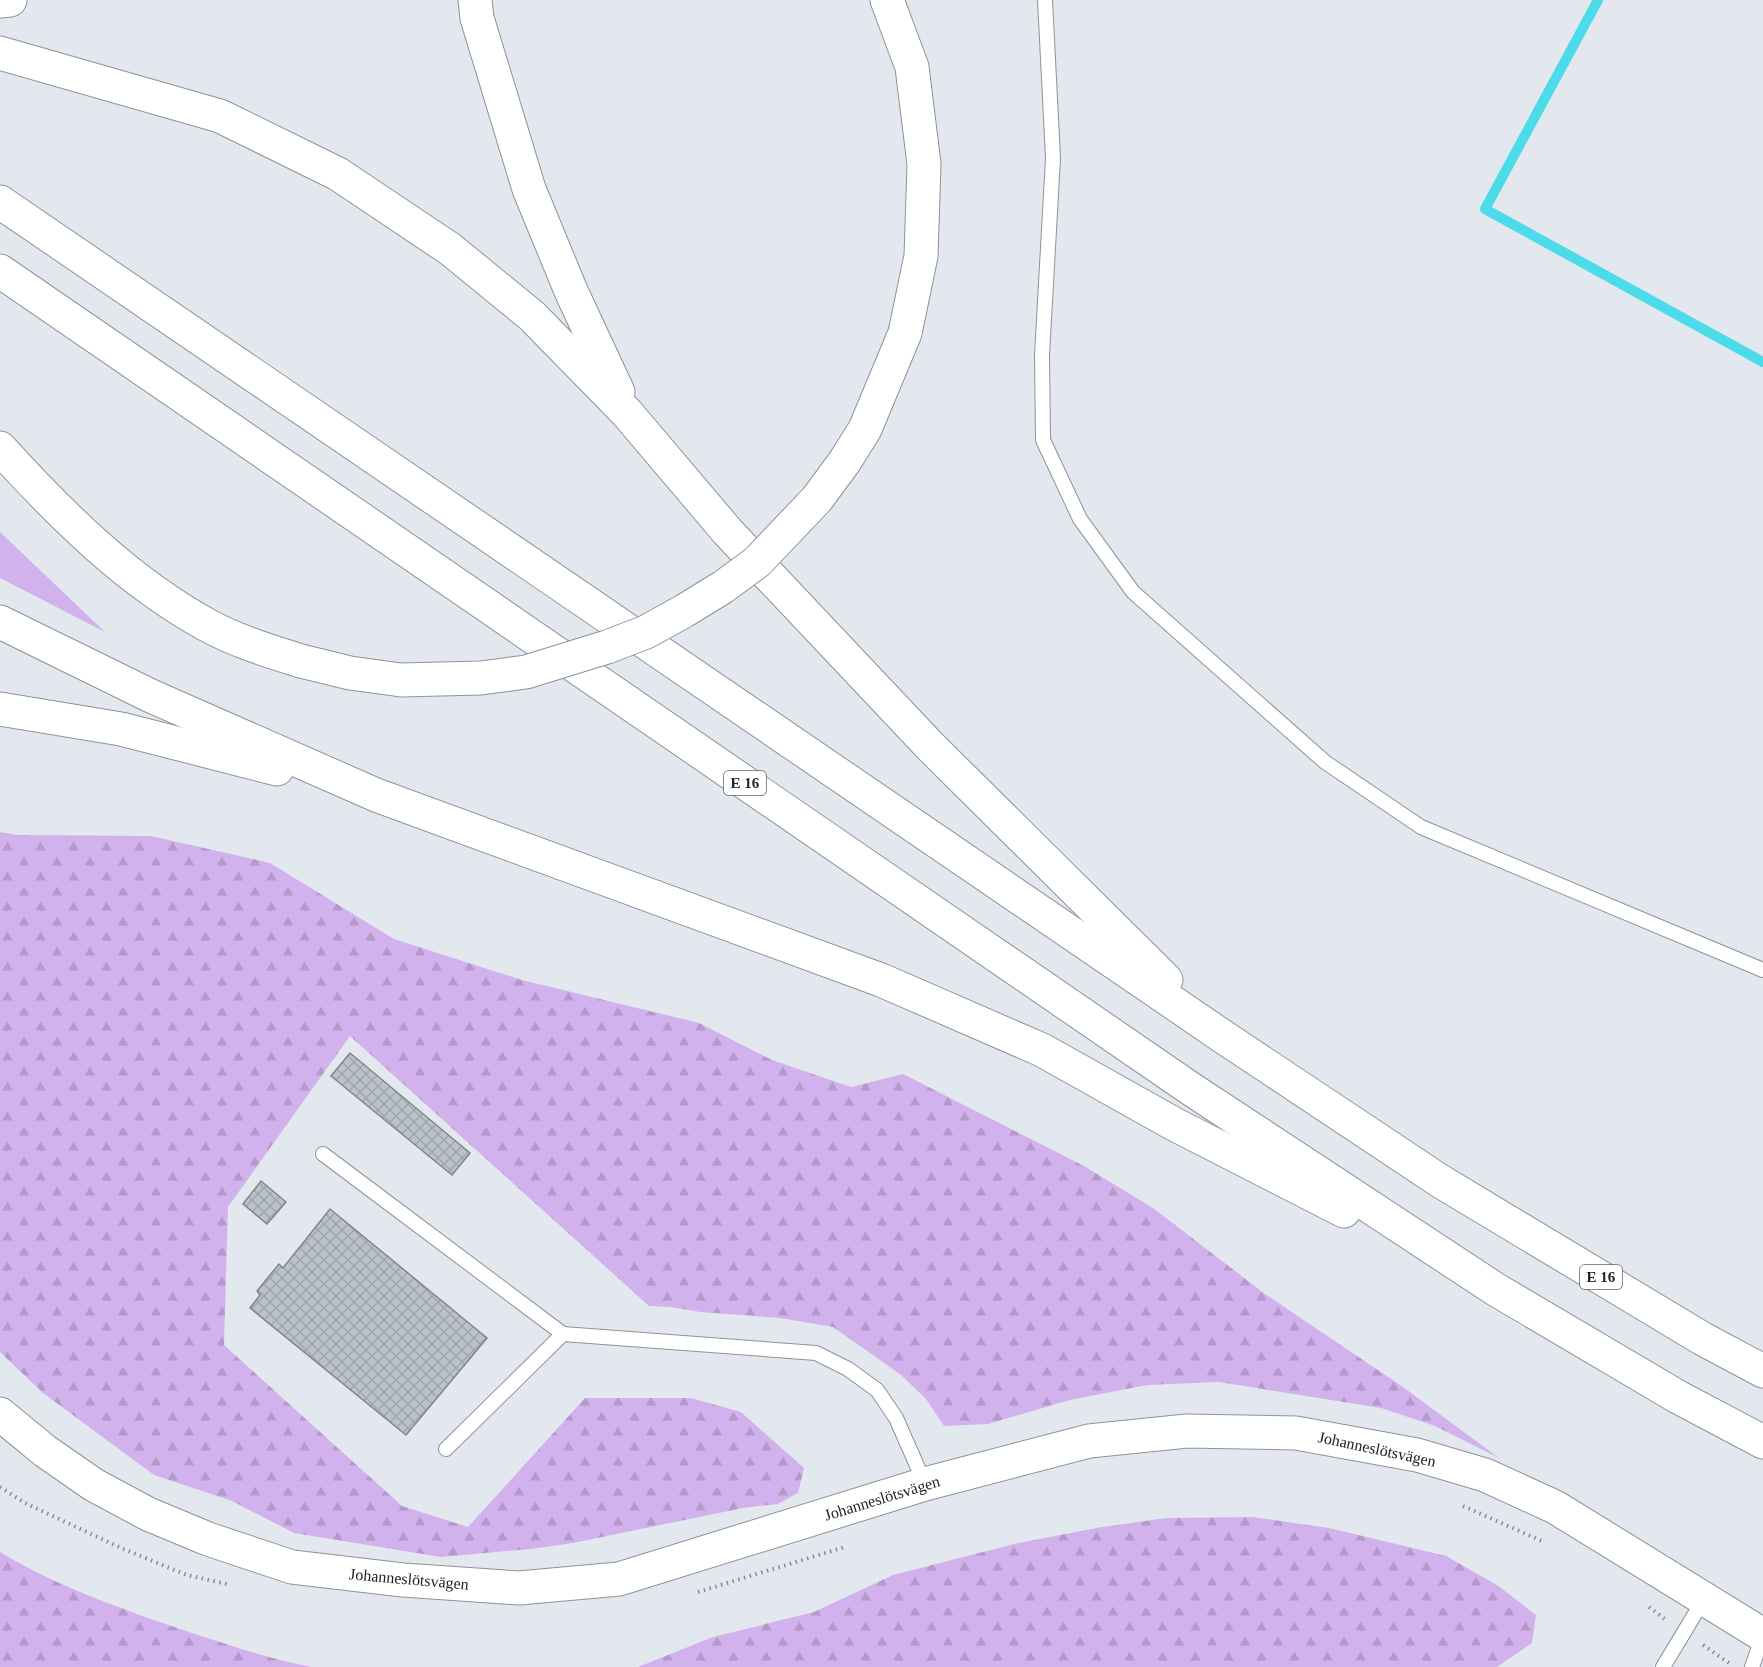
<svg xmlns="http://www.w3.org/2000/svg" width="1763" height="1667" font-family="Georgia,serif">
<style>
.green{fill:#d2b2ec}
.forest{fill:url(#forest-firs)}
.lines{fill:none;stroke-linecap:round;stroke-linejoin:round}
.stream{stroke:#4bdbe9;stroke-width:10}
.building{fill:url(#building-cross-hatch);stroke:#7e878b;stroke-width:1.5}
.lane-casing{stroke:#8e9299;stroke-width:16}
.secondary-casing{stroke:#8e9299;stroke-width:35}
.highway-casing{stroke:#8e9299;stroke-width:35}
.path{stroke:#888c91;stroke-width:4;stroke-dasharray:1.5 4.5;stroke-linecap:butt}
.lane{stroke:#fff;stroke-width:14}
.secondary{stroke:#fff;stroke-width:33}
.highway{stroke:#fff;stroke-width:33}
.highway-bridge-casing{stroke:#8e9299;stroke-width:35;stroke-linecap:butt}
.highway-bridge{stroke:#fff;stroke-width:33}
.labels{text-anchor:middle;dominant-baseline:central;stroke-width:4.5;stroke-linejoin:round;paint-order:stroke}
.shield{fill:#fff;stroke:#646567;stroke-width:1.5}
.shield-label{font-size:15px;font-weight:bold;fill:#212326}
.street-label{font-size:16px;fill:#212326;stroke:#fff}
</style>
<defs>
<pattern id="forest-firs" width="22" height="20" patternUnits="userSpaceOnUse" patternTransform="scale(1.5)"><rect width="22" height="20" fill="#d2b2ec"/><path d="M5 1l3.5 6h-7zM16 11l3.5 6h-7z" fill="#b499ca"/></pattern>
<pattern id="building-cross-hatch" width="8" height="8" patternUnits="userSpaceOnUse" patternTransform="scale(1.5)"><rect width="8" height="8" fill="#bbc3c8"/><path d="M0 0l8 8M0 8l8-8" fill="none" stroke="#a0a7ac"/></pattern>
</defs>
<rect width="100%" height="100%" fill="#e3e8ef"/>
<polygon class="green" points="0,532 105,632 0,578"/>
<g class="forest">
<polygon points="0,832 17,835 151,836 270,863 394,939 522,980 699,1023 772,1060 851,1087 903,1074 1084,1166 1153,1208 1265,1294 1403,1387 1499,1458 1435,1426 1381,1408 1219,1382 1147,1385 1070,1400 988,1424 944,1426 926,1399 901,1375 833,1327 780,1318 700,1312 671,1307 649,1306 350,1036 228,1207 224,1345 402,1506 468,1527 585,1398 691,1398 741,1412 804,1468 798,1493 778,1504 743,1508 573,1543 531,1549 441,1557 294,1533 232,1501 154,1475 43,1393 0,1352"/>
<polygon points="1252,1517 1329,1528 1446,1556 1497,1585 1536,1615 1532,1643 1497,1667 638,1667 713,1637 814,1612 893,1575 1014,1544 1096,1528 1166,1518"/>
<path d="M0 1552C58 1587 125 1610 189 1632 229 1645 270 1659 312 1667H0Z"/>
</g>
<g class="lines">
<polyline class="stream" points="1598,0 1485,209 1763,362"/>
</g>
<g class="building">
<polygon points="350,1053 470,1153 452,1175 331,1076"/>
<polygon points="261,1181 286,1202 267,1224 243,1204"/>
<polygon points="330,1209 487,1338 406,1435 250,1308 260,1295 257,1291 279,1264 283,1268"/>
</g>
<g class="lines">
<g class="lane-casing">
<g id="lane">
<polyline points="1045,0 1053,158 1042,355 1043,440 1080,519 1133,592 1325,762 1421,827 1763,970"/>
<polyline points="323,1154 563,1334"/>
<polyline points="446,1449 563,1334 816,1353 848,1369 877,1390 896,1418 925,1484"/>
<polyline points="1663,1667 1704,1599"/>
<polyline points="1752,1667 1763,1635"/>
</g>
</g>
<g class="secondary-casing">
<polyline id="secondary" points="0,1414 45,1451 94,1485 148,1514 208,1539 292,1567 403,1580 519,1588 619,1579 925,1484 1089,1441 1187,1431 1296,1433 1417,1455 1485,1475 1555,1507 1763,1635"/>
</g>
<g class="highway-casing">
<g id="highway">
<polyline points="475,0 477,18 529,189 571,291 618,392"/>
<polyline points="887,0 912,67 924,164 921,256 905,333"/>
<polyline points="0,1 10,0"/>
<polyline points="0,53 220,116 338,174 450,249 532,316 627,413 727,531 930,746 1166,980"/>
<polyline points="0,202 1225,1038 1440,1181 1703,1339 1763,1371"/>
<polyline points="0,271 1191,1089 1495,1289 1678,1397 1763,1442"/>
<path d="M0 448C61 515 127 581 207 625 236 641 269 651 301 661"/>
<polyline points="0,622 151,696 376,795 881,980 1042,1050 1174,1124 1344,1211"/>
<polyline points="0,709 121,729 277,769"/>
</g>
</g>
<g class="path">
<polyline points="0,1487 25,1503 121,1548 187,1575 231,1585"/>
<polyline points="1463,1506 1544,1542"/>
<polyline points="698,1592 845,1547"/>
<polyline points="1649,1607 1665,1619"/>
<polyline points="1703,1645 1729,1663"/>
</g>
<use href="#lane" class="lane"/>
<use href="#secondary" class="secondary"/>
<use href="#highway" class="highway"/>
<g class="highway-bridge-casing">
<polyline id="highway-bridge" points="301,661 350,673 401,680 481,678 526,672 607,647 646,632 684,611 723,587 757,562 817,499 845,461 865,429 905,333"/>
</g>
<use href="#highway-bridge" class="highway-bridge"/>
</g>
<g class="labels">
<g class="shield">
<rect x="724" y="771" width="42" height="24" rx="4.5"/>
<rect x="1580" y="1265" width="42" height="24" rx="4.5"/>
</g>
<g class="shield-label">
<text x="745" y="783">E 16</text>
<text x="1601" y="1277">E 16</text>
</g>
<g class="street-label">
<text transform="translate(1377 1449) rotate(12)">Johanneslötsvägen</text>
<text transform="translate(882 1498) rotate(-17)">Johanneslötsvägen</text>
<text transform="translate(409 1579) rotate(5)">Johanneslötsvägen</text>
</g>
</g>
</svg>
